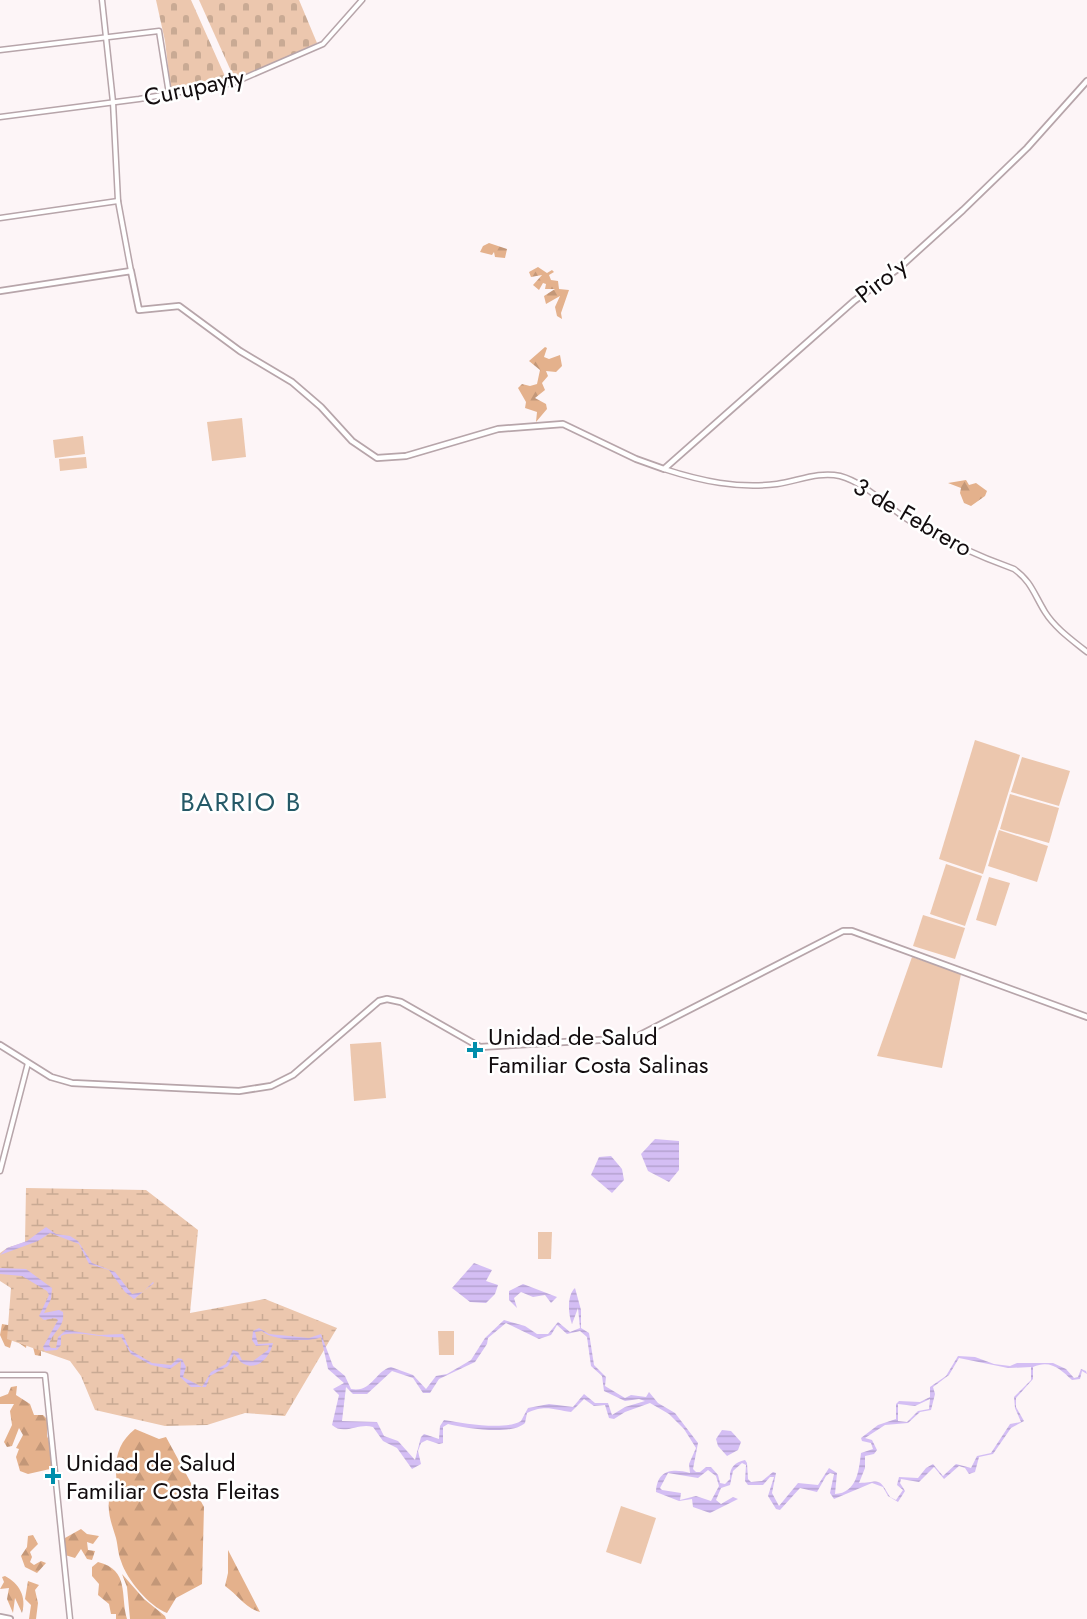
<svg xmlns="http://www.w3.org/2000/svg" width="1087" height="1619" font-family="Jost,sans-serif">
<style>
.forest{fill:url(#forest-firs)}
.wetland{fill:url(#wetland-marsh)}
.cemetery{fill:url(#cemetery-stones)}
.pitch{fill:#ecc7ae}
.water{fill:url(#water-rules);fill-rule:evenodd}
.lines{fill:none;stroke-linecap:round;stroke-linejoin:round}
.minor-casing{stroke:#b7a5aa;stroke-width:7}
.major-casing{stroke:#b7a5aa;stroke-width:8}
.minor{stroke:#fff;stroke-width:4}
.major{stroke:#fff;stroke-width:4.5}
.poi-dot{fill:#008eab;stroke:#fff;stroke-width:2}
.labels{text-anchor:middle;dominant-baseline:central;stroke-width:5;stroke-linejoin:round;paint-order:stroke}
.street-label{font-size:24px;fill:#120c0e;stroke:#fff}
.poi-label{font-size:24px;fill:#120c0e;stroke:#fff;text-anchor:start}
.neighbourhood-label{font-size:26px;letter-spacing:1.5px;fill:#255967;stroke:#fff}
</style>
<defs>
<pattern id="forest-firs" width="22" height="20" patternUnits="userSpaceOnUse" patternTransform="scale(1.5)"><rect width="22" height="20" fill="#e4b18c"/><path d="M5 1l3.5 6h-7zM16 11l3.5 6h-7z" fill="#c39778"/></pattern>
<pattern id="wetland-marsh" width="20" height="14" patternUnits="userSpaceOnUse" patternTransform="scale(1.5)"><rect width="20" height="14" fill="#ecc7ae"/><path d="M1 5h8M5 5V1M11 12h8M15 12V8" fill="none" stroke="#c9aa94"/></pattern>
<pattern id="cemetery-stones" width="16" height="16" patternUnits="userSpaceOnUse" patternTransform="scale(1.5)"><rect width="16" height="16" fill="#ecc7ae"/><path d="M2 7V4a2 2 0 0 1 4 0v3zM10 15v-3a2 2 0 0 1 4 0v3z" fill="#c9aa94"/></pattern>
<pattern id="water-rules" width="6" height="5" patternUnits="userSpaceOnUse" patternTransform="scale(1.5)"><rect width="6" height="5" fill="#d4bef4"/><path d="M0 2.5h6" fill="none" stroke="#b5a2d0"/></pattern>
</defs>
<rect width="100%" height="100%" fill="#fdf5f7"/>
<g class="forest">
<polygon points="489,243 507,249 505,258 495,257 494,252 492,255 480,252 483,246"/>
<polygon points="538,267 547,273 552,270 554,272 549,275 551,280 558,281 559,289 569,290 561,313 562,319 557,316 555,307 560,296 546,304 544,296 555,289 545,289 546,284 543,283 539,290 533,285 542,275 531,277 529,272"/>
<polygon points="545,347 547,348 544,357 549,359 560,355 562,366 556,372 546,371 548,376 542,383 545,390 535,398 546,404 547,409 536,422 537,412 525,408 526,402 518,388 522,384 530,386 537,384 540,370 529,361"/>
<polygon points="966,480 969,485 976,483 987,491 985,496 971,506 964,503 960,493 961,488 948,483"/>
<polygon points="2,1324 13,1326 41,1345 41,1356 35,1355 33,1347 27,1342 26,1348 15,1340 12,1340 10,1348 5,1346 0,1335"/>
<polygon points="17,1386 16,1395 30,1404 34,1415 43,1415 47,1419 47,1436 52,1448 50,1456 53,1464 50,1469 28,1474 20,1471 16,1457 19,1449 16,1448 23,1435 19,1428 12,1446 7,1447 4,1442 12,1425 10,1411 14,1404 0,1404 0,1397 8,1394 11,1387"/>
<path d="M135 1429 159 1439 166 1437 204 1507 202 1584 176 1598 167 1613C149 1606 127 1580 121 1561 118 1554 118 1546 116 1538 111 1522 104 1504 113 1489L118 1488C113 1464 116 1444 135 1429Z"/>
<polygon points="81,1529 87,1534 99,1536 93,1544 87,1542 88,1550 95,1551 92,1560 87,1559 81,1549 75,1558 65,1555 65,1538"/>
<polygon points="33,1535 38,1544 30,1552 32,1557 30,1562 34,1565 41,1561 46,1563 37,1573 25,1567 21,1556 27,1547 28,1536"/>
<path d="M228 1550 260 1612C245 1608 238 1595 225 1586L228 1573Z"/>
<path d="M98 1562C130 1570 120 1595 127 1619H116V1614H111L109 1604 98 1595 99 1584 92 1576V1567Z"/>
<polygon points="122,1574 144,1599 165,1616 166,1619 130,1619 127,1587"/>
<path d="M5 1576C19 1583 27 1597 22 1613L15 1598 13 1613 7 1599 9 1588 0 1589 4 1582 2 1577Z"/>
<polygon points="28,1581 39,1585 35,1590 38,1603 36,1619 29,1619 31,1605 25,1599"/>
</g>
<polygon class="wetland" points="26,1188 146,1190 198,1230 190,1313 265,1299 337,1328 285,1416 245,1413 207,1425 165,1426 95,1410 81,1376 70,1361 7,1339 11,1288 0,1281 0,1253 7,1248 25,1242"/>
<g class="cemetery">
<polygon points="156,0 191,0 228,83 171,91 165,41"/>
<polygon points="199,0 299,0 317,43 235,80"/>
</g>
<g class="pitch">
<polygon points="242,418 246,457 212,461 207,422"/>
<polygon points="83,436 85,454 55,458 53,440"/>
<polygon points="86,457 87,468 60,471 59,459"/>
<polygon points="975,740 1020,755 983,874 939,859"/>
<polygon points="1022,757 1070,771 1059,806 1011,792"/>
<polygon points="1010,794 1059,808 1049,843 1000,829"/>
<polygon points="999,830 1048,846 1037,882 988,866"/>
<polygon points="946,864 982,876 965,926 930,914"/>
<polygon points="989,877 1010,883 996,926 976,920"/>
<polygon points="923,915 965,928 955,959 913,946"/>
<polygon points="912,957 961,974 942,1068 877,1056"/>
<polygon points="381,1042 386,1098 354,1101 350,1044"/>
<polygon points="538,1232 552,1232 551,1259 538,1259"/>
<polygon points="438,1331 454,1331 454,1355 439,1355"/>
<polygon points="621,1506 656,1518 641,1564 606,1552"/>
</g>
<g class="water">
<polygon points="655,1139 679,1141 679,1170 669,1182 648,1171 641,1154"/>
<polygon points="611,1156 622,1169 624,1180 612,1193 591,1175 599,1157"/>
<polygon points="46,1227 56,1234 70,1236 78,1241 92,1263 115,1272 132,1294 143,1292 153,1282 154,1283 134,1299 125,1292 109,1270 89,1264 79,1244 50,1233 38,1241 0,1255 7,1248 27,1241"/>
<polygon points="474,1263 492,1270 486,1281 498,1285 495,1294 486,1303 470,1302 452,1288"/>
<path d="M0 1268 26 1269 52 1288 51 1299 44 1313 59 1310 63 1312C65 1328 53 1330 49 1345L51 1348H56L58 1337 66 1330 99 1335 123 1334 130 1350 152 1363 171 1365 178 1358 182 1359 186 1367 183 1377 202 1387 211 1372 226 1364 233 1350 238 1352 242 1360 253 1361 268 1350 269 1345 256 1346 252 1340 253 1331 259 1328 269 1334 309 1338 321 1334 333 1366 345 1376 351 1389C372 1393 375 1371 391 1367L413 1375 426 1389 436 1376 447 1374 471 1360 485 1338 504 1320 525 1326 537 1334H548L558 1322 570 1332 580 1328 578 1308 572 1324C568 1314 567 1295 575 1288L581 1310V1328L589 1333 594 1365 606 1377 605 1386 625 1398 631 1395 646 1397 649 1392 658 1403 675 1413 698 1443 693 1469 696 1472H700L706 1467H711L718 1475 720 1483 725 1484 730 1479C729 1469 734 1462 745 1460L747 1463 748 1479 751 1482 762 1481 773 1472 776 1473 772 1493 779 1506 798 1483 818 1485 829 1468 837 1473 835 1494C857 1493 859 1470 861 1453L873 1449 871 1443 862 1441 861 1438 878 1425 896 1419V1404L899 1401 920 1402 930 1397V1387L946 1376 958 1356 975 1357 994 1364 1010 1366 1017 1363H1053L1066 1369 1074 1378 1078 1377 1081 1369 1086 1371 1087 1374 1082 1371 1080 1379 1072 1380C1061 1370 1051 1359 1033 1367V1379L1016 1398V1407L1024 1421 1011 1428 993 1454 979 1457 975 1472 969 1474 965 1468 959 1466 944 1479 934 1467 919 1482 901 1479 900 1483 905 1491 898 1502 888 1496 883 1487 872 1483 834 1499 830 1493 834 1474 830 1473 826 1476 817 1492 800 1488 780 1510 776 1509 768 1496 774 1477H770L763 1485H748L745 1481 746 1465 742 1463 733 1471 730 1485 721 1488 716 1500 721 1504 733 1497 738 1499 710 1513 693 1507 692 1499 679 1501 656 1492C657 1470 672 1468 690 1473L689 1464 696 1448 684 1429 669 1414 650 1403 625 1412 614 1419 609 1418 605 1405 594 1406 584 1399 571 1412C555 1410 545 1404 527 1413L525 1423C511 1436 465 1428 448 1424L443 1427V1443L439 1444 427 1440 421 1443 418 1451 421 1464 412 1469 397 1448 383 1441 373 1427C359 1422 344 1436 332 1425L339 1395 333 1389 344 1383 328 1369 321 1337C309 1343 271 1340 262 1331L255 1332 258 1344 273 1343C270 1356 259 1371 244 1364 239 1362 238 1357 234 1354L228 1366 210 1376 206 1387H191L180 1377 181 1361 170 1369 151 1365 131 1354 121 1337C105 1339 73 1329 61 1336V1345L57 1350 45 1351 43 1347 58 1320 55 1318 44 1320 39 1316 49 1295 47 1291 22 1276 0 1274ZM506 1323 539 1339 551 1335 557 1325 567 1334 580 1331 587 1337 591 1366 602 1376 604 1391 625 1401 639 1399 645 1401 625 1407 612 1415 608 1403H595L584 1394 573 1407 549 1404 528 1408 521 1421C504 1431 463 1423 444 1420L440 1426 439 1439 424 1434 421 1437 415 1460 398 1441 384 1436 377 1422 342 1421 346 1387 353 1394H367L392 1371 413 1378 423 1393H430L439 1379 475 1362 487 1344 488 1338ZM959 1358 1008 1368 1031 1367V1380L1014 1397 1015 1408 1021 1422 1010 1424 991 1453 977 1456 971 1468 956 1464 943 1476 933 1464 926 1468 918 1478 899 1477 897 1485 903 1490 896 1500 890 1497C878 1476 880 1482 859 1483L865 1468V1456L874 1454 877 1450 872 1440 865 1438 885 1425 908 1423 920 1412 931 1410 935 1394 933 1387 949 1375ZM930 1399 929 1409 918 1411 907 1422 898 1421V1404L915 1406ZM708 1470 716 1476 719 1486 711 1501 696 1496 680 1500 681 1493 662 1490 660 1488 668 1473 698 1478Z"/>
<polygon points="523,1284 557,1297 551,1303 545,1295 533,1297 521,1292 514,1298 517,1308 509,1300 509,1291"/>
<polygon points="722,1430 731,1431 741,1442 738,1450 727,1456 718,1446 716,1439"/>
</g>
<g class="lines">
<g class="minor-casing">
<g id="minor">
<polyline points="102,0 113,102 118,201 131,271"/>
<polyline points="0,50 159,31 169,94"/>
<polyline points="0,117 139,99 233,83 323,44 362,0"/>
<polyline points="0,218 118,201"/>
<path d="M664 469C701 481 738 489 777 484 798 481 819 471 840 476 866 483 887 507 910 521 943 540 978 556 1014 569 1031 581 1034 594 1045 612 1055 628 1072 640 1087 652"/>
<polyline points="0,1171 28,1063"/>
<polyline points="0,1375 45,1375 70,1619"/>
</g>
</g>
<g class="major-casing">
<g id="major">
<polyline points="0,291 131,271 139,310 179,306 240,351 292,382 321,407 352,441 377,458 406,456 498,429 563,424 636,459 664,469 854,301 899,268 963,210 1027,148 1087,81"/>
<polyline points="0,1045 51,1077 72,1083 239,1091 271,1086 293,1075 379,1001 387,999 401,1002 480,1047 634,1038 843,931 852,931 1087,1017"/>
<polyline points="0,1617 10,1619"/>
</g>
</g>
<use href="#minor" class="minor"/>
<use href="#major" class="major"/>
</g>
<g class="poi-dot">
<path d="M472 1041h6v6h6v6h-6v6h-6v-6h-6v-6h6z"/>
<path d="M50 1467h6v6h6v6h-6v6h-6v-6h-6v-6h6z"/>
</g>
<g class="labels">
<g class="street-label">
<text transform="translate(194 87) rotate(-12)">Curupayty</text>
<text transform="translate(881 280) rotate(-38)">Piro'y</text>
<text transform="translate(913 517) rotate(30)">3 de Febrero</text>
</g>
<g class="poi-label">
<text x="488" y="1036">Unidad de Salud<tspan x="488" dy="28">Familiar Costa Salinas</tspan></text>
<text x="66" y="1462">Unidad de Salud<tspan x="66" dy="28">Familiar Costa Fleitas</tspan></text>
</g>
<g class="neighbourhood-label">
<text x="241" y="802">BARRIO B</text>
</g>
</g>
</svg>
